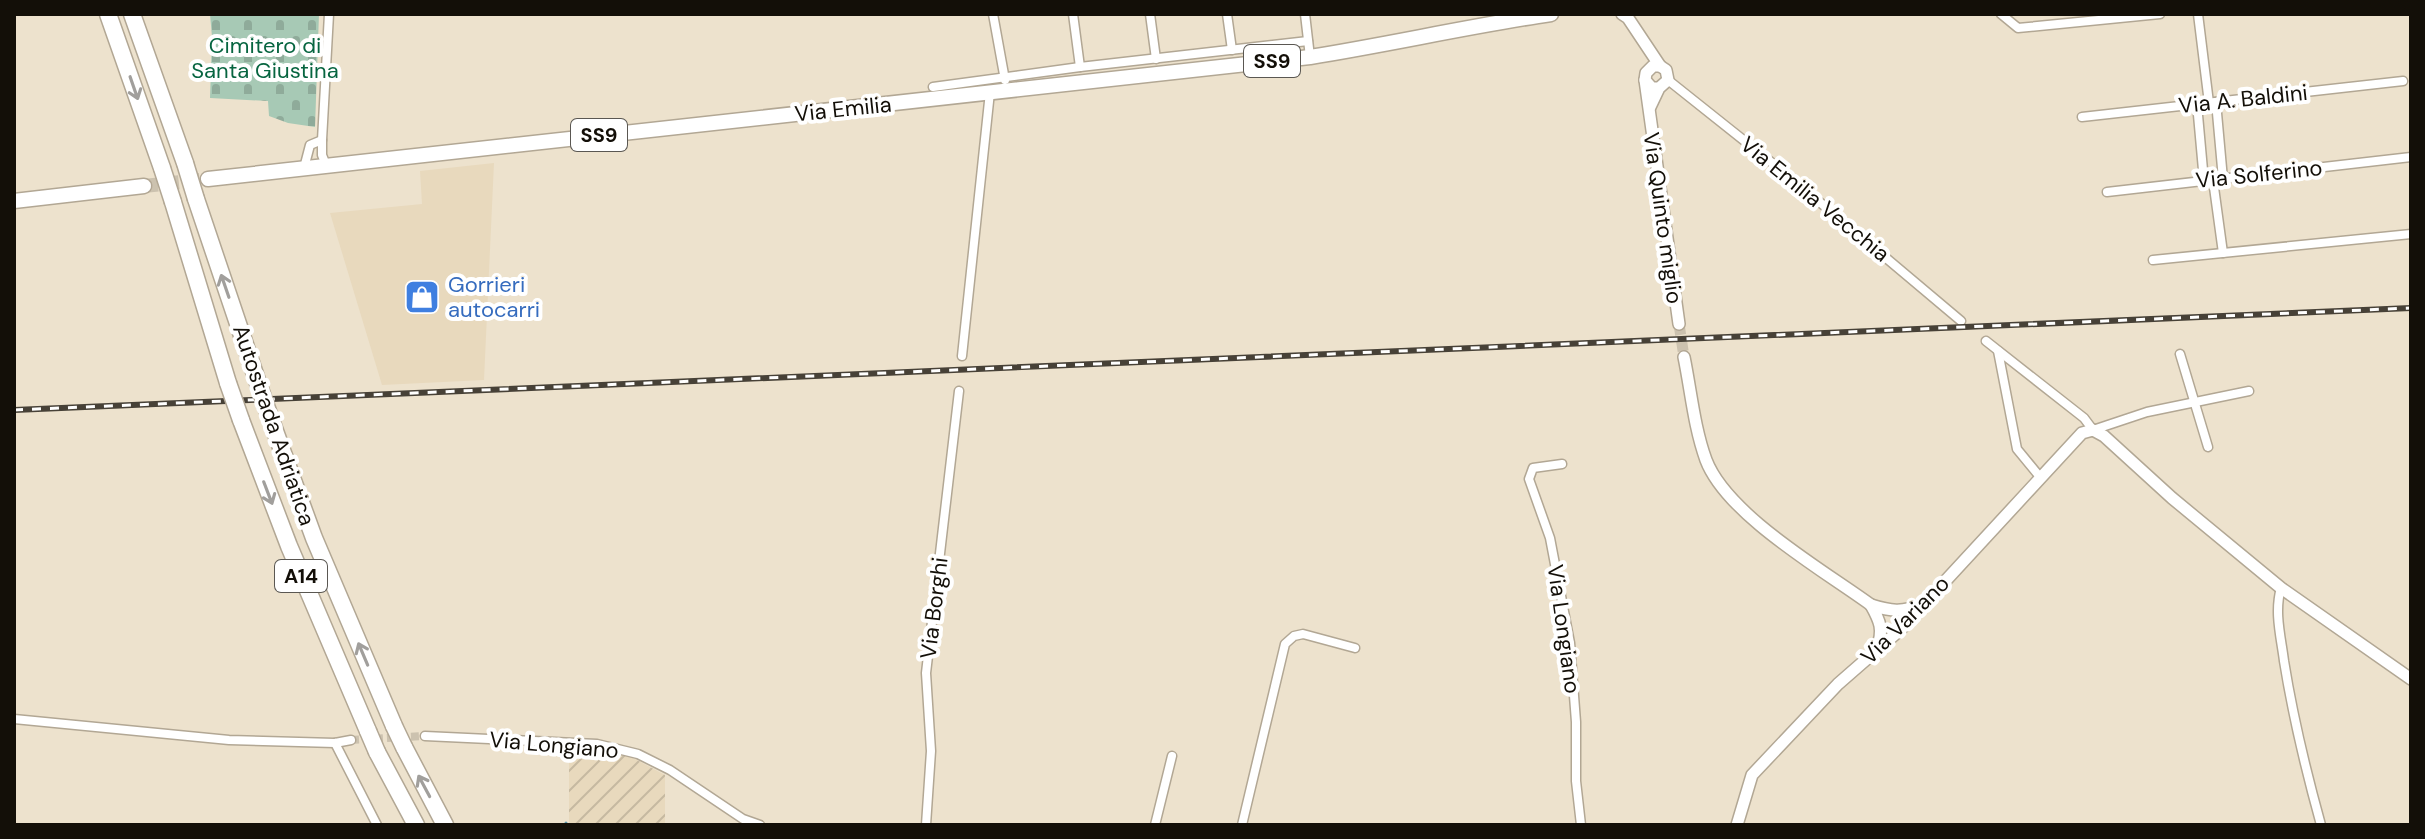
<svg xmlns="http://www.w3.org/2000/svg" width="2425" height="839" font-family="'DM Sans',sans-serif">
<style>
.built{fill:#e8d9bd}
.industrial{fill:url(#industrial-furrows)}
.cemetery{fill:url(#cemetery-stones)}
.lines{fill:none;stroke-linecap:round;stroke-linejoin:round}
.stream{stroke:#5996a9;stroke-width:3}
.minor-tunnel{stroke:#ccc2af;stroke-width:8;stroke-dasharray:8 4;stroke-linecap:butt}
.tertiary-tunnel{stroke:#ccc2af;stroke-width:11;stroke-dasharray:11 5.5;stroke-linecap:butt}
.primary-tunnel{stroke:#ccc2af;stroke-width:14;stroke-dasharray:14 7;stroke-linecap:butt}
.minor-casing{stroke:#b2a794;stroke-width:11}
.tertiary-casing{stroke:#b2a794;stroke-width:14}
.primary-casing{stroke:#b2a794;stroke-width:17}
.motorway-casing{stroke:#b2a794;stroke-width:19}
.minor{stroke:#fff;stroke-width:8}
.tertiary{stroke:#fff;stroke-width:11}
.primary{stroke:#fff;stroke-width:14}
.motorway{stroke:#fff;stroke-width:16}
.rail-casing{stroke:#474137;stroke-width:6}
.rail{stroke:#fff;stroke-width:3;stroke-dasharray:9;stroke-linecap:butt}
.motorway-bridge-casing{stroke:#b2a794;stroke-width:19;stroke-linecap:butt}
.motorway-bridge{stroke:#fff;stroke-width:16}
.oneway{stroke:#a19f9c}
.labels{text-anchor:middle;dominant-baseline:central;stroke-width:8;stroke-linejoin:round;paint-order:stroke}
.shield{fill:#fff;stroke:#5a5752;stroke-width:2}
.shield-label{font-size:20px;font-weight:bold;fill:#130f08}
.park-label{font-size:22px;fill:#076540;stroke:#fff}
.street-label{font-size:22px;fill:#130f08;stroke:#fff}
.shop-label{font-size:22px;fill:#366cbe;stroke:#fff;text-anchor:start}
</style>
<defs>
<pattern id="industrial-furrows" width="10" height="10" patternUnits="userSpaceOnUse" patternTransform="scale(2)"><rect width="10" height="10" fill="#e8d9bd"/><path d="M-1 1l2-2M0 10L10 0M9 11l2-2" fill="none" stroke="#c6b9a1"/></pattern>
<pattern id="cemetery-stones" width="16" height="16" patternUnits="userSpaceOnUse" patternTransform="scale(2)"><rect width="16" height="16" fill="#a7c9b5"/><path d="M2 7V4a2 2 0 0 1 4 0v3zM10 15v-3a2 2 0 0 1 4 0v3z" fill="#8fab9a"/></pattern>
</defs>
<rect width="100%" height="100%" fill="#ede2cd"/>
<polygon class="built" points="494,163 484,380 382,385 330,213 422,204 420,171"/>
<polygon class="industrial" points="569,748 615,753 635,759 665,775 665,825 569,825"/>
<polygon class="cemetery" points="210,14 319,14 315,127 288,123 269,116 268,101 210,98 212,37"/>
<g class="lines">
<polyline class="stream" points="566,825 566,823"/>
<polyline class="minor-tunnel" points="351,740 425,736"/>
<polyline class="tertiary-tunnel" points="1679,324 1684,357"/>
<polyline class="primary-tunnel" points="144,186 208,179"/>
<g class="minor-casing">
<g id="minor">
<polyline points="993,14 1005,80"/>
<polyline points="1073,14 1080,67"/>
<polyline points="1150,14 1156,59"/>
<polyline points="1227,14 1232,50"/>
<polyline points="1305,14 1310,57"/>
<polyline points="2001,14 2018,28 2160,14"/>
<polyline points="2198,14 2209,103"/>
<polyline points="1668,80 1791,178 1961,321"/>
<polyline points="933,87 1080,67 1308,41"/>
<polyline points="2216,102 2223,179"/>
<polyline points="2197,104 2204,181"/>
<polyline points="2082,117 2403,81"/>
<polyline points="322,140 322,155 326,165"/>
<polyline points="304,168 310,145 322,140 329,14"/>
<polyline points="2213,180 2223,253"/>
<polyline points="2107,192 2411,157"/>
<polyline points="2153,260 2411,234"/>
<polyline points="1986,341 2084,418 2093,430 2147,412 2249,391"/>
<polyline points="1998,351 2017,449 2040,477"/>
<polyline points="2180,354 2208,447"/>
<polyline points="962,356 990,92"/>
<polyline points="1562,464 1533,468 1529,479 1550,538 1570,643 1576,722 1576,781 1581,825"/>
<path d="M2281 588C2274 612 2281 637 2284 661 2293 717 2306 771 2321 825"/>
<polyline points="14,719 229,740 335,743 351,740"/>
<polyline points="425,736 597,744 638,754 670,770 743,819 760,825"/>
<polyline points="335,743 377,825"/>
<polyline points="926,825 931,751 926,673 959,391"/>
<polyline points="1155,825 1172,756"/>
<polyline points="1242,825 1285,644 1294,636 1303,634 1355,648"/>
</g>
</g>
<g class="tertiary-casing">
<g id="tertiary">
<polyline points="1622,14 1628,18 1660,66"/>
<polyline points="1645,80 1679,324"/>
<polyline points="1650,107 1659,88 1668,80 1666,70 1660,66 1653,66 1646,73 1645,80 1652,88 1659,88"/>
<path d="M1684 357C1691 391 1694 427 1706 460 1727 515 1823 570 1871 605"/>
<path d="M1877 648C1884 630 1880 621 1871 605 1890 611 1903 613 1922 604"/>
<polyline points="1737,825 1752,775 1838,684 1901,629 2082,433 2093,430 2104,436 2172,498 2281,588 2411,679"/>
</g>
</g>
<g class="primary-casing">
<g id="primary">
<path d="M208 179 1310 57C1391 44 1470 26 1551 14"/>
<polyline points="14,201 144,186"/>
</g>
</g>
<g class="motorway-casing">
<g id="motorway">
<polyline points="108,14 162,168"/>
<polyline points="132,14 185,163"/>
<polyline points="196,199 259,386"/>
<polyline points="173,202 228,383"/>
<polyline points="241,420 289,546 368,731"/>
<polyline points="271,420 314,538 394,726"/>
<polyline points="404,747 445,825"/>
<polyline points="377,752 416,825"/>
</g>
</g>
<use href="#minor" class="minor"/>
<use href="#tertiary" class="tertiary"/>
<use href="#primary" class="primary"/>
<use href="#motorway" class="motorway"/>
<g class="rail-casing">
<polyline id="rail" points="14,410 2411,308"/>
</g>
<use href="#rail" class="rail"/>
<g class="motorway-bridge-casing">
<g id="motorway-bridge">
<polyline points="185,163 196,199"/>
<polyline points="162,168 173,202"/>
<polyline points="228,383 241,420"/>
<polyline points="259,386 271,420"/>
<polyline points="394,726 404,747"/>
<polyline points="368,731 377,752"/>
</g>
</g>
<use href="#motorway-bridge" class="motorway-bridge"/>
</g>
<defs><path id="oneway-shaft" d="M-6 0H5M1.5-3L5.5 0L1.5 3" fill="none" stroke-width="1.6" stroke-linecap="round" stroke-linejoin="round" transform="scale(2)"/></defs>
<g class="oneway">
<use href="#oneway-shaft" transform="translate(134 88) rotate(71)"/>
<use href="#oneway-shaft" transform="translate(225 286) rotate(-109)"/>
<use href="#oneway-shaft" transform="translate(268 493) rotate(69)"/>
<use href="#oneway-shaft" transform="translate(363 654) rotate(-113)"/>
<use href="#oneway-shaft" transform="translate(424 786) rotate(-118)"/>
</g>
<defs>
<g id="shop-square" transform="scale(1.8)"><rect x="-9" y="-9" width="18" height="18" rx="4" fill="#3f7fe0" stroke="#fff"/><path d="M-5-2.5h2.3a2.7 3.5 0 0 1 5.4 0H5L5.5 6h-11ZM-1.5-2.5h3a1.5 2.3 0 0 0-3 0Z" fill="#fff"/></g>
</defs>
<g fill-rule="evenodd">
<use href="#shop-square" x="422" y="297"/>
</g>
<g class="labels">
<g class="shield">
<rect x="1244" y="45" width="56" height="32" rx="6"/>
<rect x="571" y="119" width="56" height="32" rx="6"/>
<rect x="275" y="560" width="52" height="32" rx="6"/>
</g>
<g class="shield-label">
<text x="1272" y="61">SS9</text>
<text x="599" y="135">SS9</text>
<text x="301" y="576">A14</text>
</g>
<g class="park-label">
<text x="265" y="45">Cimitero di<tspan x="265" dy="25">Santa Giustina</tspan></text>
</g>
<g class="street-label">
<text transform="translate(2243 99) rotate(-6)">Via A. Baldini</text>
<text transform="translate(843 109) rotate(-6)">Via Emilia</text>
<text transform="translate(2259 174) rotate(-6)">Via Solferino</text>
<text transform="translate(1815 199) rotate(39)">Via Emilia Vecchia</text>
<text transform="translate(1663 218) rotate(82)">Via Quinto miglio</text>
<text transform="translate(274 425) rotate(71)">Autostrada Adriatica</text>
<text transform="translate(934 608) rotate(-83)">Via Borghi</text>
<text transform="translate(1905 620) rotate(-45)">Via Variano</text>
<text transform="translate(1564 629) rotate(82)">Via Longiano</text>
<text transform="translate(554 745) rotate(5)">Via Longiano</text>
</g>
<g class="shop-label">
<text x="448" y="284">Gorrieri<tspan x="448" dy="25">autocarri</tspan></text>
</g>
</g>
<rect width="2425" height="839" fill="none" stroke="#130f08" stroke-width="32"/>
</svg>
